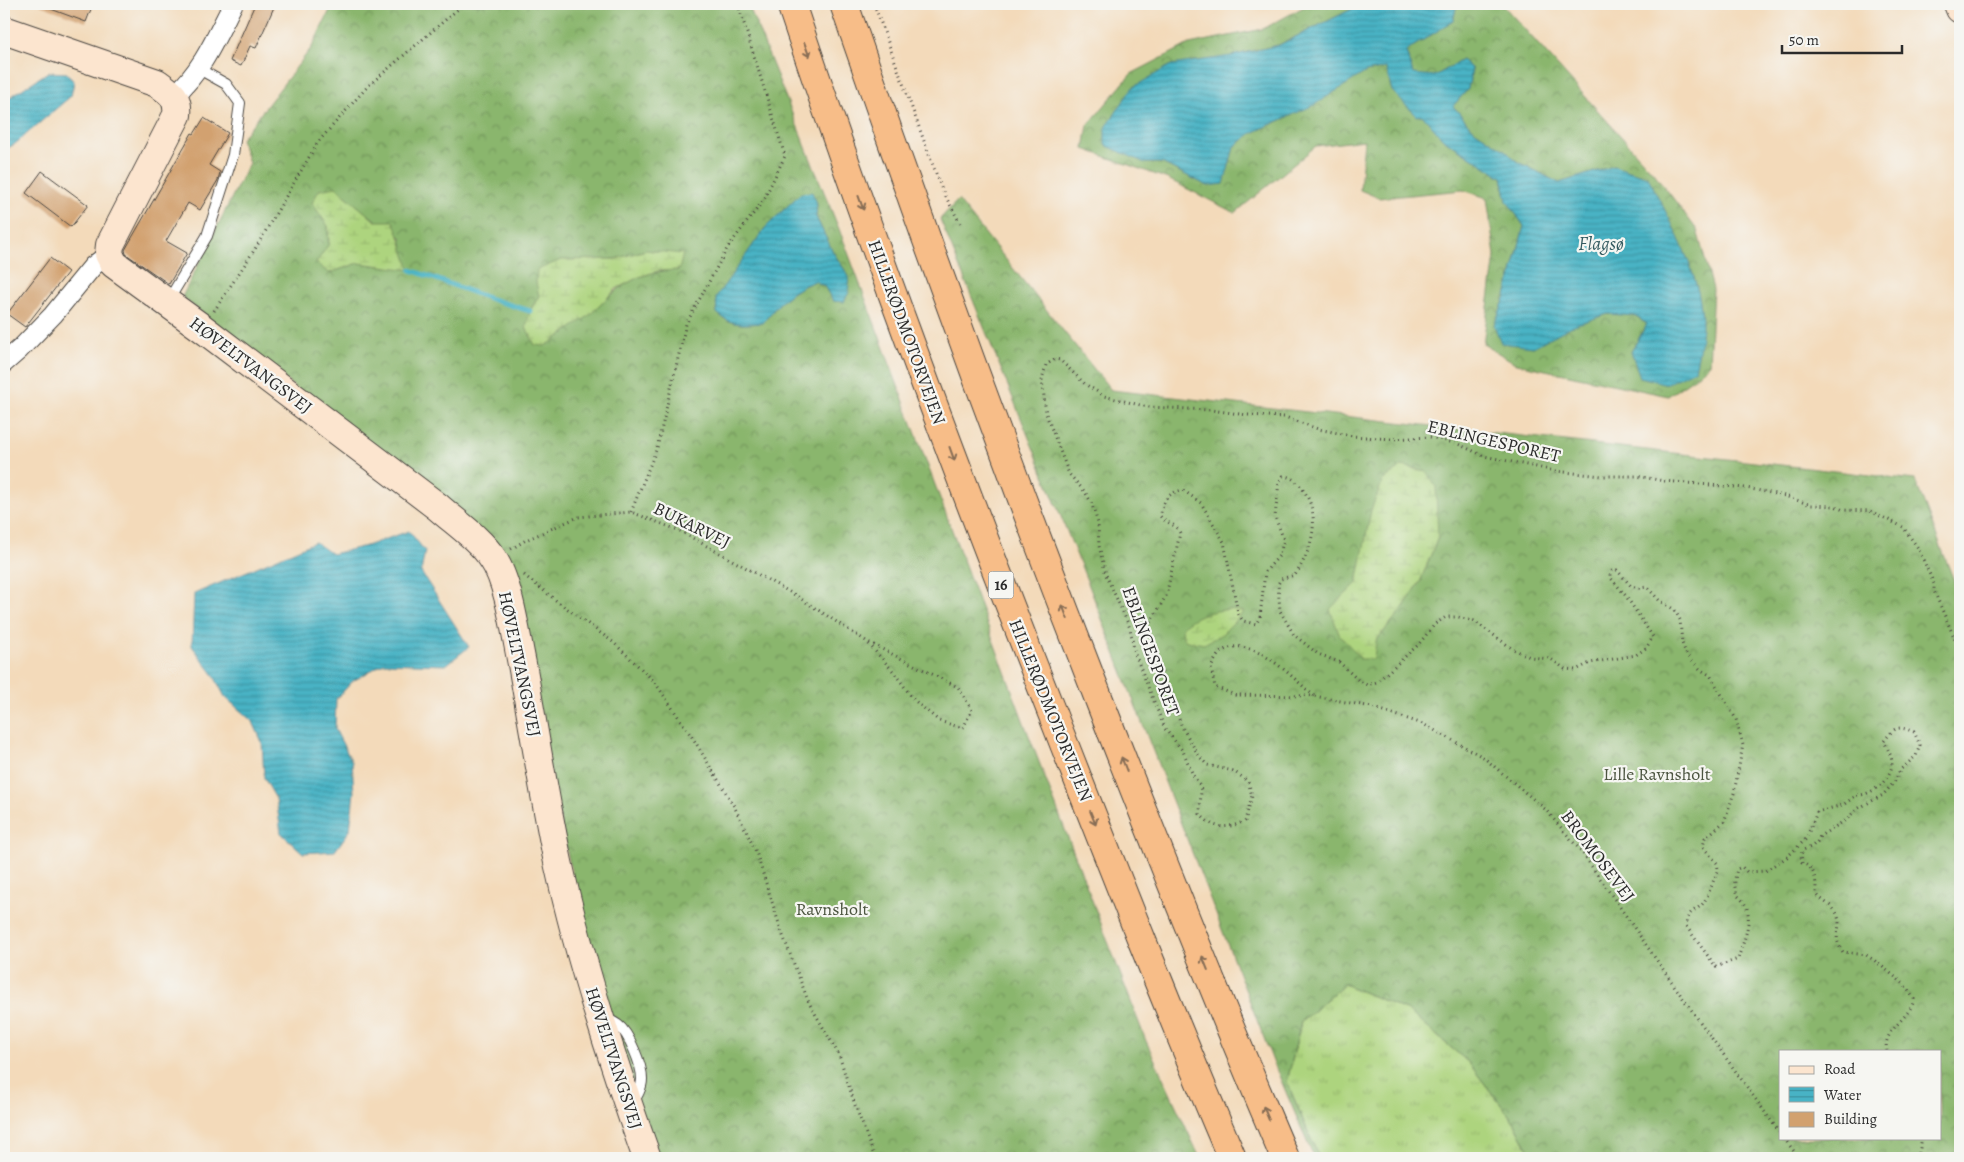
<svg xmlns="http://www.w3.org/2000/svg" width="1964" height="1162" font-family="Alegreya,serif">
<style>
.grass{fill:url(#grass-tufts);stroke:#6c8054}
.forest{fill:url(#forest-crowns);stroke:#5a704c;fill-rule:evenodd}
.wetland{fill:url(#wetland-marsh);stroke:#6c8054}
.water{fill:url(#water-rules);stroke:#3a6f78}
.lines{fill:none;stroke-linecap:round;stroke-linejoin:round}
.stream{stroke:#48b3c5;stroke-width:5}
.building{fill:#d2a16f}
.lane-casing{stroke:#494540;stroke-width:12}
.street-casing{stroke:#494540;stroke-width:21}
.secondary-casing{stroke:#494540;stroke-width:30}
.highway-casing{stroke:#494540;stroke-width:30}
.path{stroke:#494540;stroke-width:3;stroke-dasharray:1 4;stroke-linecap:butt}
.lane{stroke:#fff;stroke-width:10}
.street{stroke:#fff;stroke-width:19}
.secondary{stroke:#fce5cf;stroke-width:28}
.highway{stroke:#f7bd88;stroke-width:28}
.oneway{stroke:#876d55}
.labels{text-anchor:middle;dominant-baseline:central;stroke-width:4.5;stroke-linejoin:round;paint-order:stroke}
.shield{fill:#f6f6f2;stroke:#686867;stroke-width:1}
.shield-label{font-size:16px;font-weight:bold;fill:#2b2b2b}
.street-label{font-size:18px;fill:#2b2b2b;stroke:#f6f6f2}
.park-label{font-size:18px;fill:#4c5540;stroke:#f6f6f2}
.water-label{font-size:19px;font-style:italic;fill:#355b61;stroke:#f6f6f2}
</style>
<defs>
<pattern id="grass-tufts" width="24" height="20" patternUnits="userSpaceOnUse" patternTransform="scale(1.25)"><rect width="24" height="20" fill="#add47e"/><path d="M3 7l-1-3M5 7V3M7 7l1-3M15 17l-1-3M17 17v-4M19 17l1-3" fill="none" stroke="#95b66d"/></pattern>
<pattern id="forest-crowns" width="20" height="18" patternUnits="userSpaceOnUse" patternTransform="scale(1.25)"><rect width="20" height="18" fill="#8ab66d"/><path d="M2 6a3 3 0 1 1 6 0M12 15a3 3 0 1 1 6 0" fill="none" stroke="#71945a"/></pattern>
<pattern id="wetland-marsh" width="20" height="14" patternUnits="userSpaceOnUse" patternTransform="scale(1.25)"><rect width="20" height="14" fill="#add47e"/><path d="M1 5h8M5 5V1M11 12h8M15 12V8" fill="none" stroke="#95b66d"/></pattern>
<pattern id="water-rules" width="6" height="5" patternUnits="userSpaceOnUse" patternTransform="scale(1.25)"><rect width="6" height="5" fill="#48b3c5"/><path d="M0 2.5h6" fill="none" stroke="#3c92a0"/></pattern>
</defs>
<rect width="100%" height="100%" fill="#f6f6f2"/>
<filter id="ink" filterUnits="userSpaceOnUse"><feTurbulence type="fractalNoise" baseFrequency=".02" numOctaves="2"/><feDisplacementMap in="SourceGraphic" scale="10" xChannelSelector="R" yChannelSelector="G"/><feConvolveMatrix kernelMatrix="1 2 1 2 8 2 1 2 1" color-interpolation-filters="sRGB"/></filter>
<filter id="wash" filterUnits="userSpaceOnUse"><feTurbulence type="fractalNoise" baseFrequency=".0096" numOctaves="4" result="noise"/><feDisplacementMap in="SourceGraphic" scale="20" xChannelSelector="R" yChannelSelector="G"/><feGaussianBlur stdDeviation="1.12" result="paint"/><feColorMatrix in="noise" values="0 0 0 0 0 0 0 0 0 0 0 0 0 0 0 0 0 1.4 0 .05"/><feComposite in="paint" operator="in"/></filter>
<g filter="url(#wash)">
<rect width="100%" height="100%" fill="#f3daba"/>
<polygon class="grass" points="1344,984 1408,1011 1468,1062 1515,1123 1533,1158 1319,1158 1287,1082 1301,1022"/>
<g class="forest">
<path d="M333 4H748L843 239 1026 728 1146 1041 1200 1158H655L594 975 502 553 182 297 249 163 241 139 312 47ZM336 187C355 206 378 223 401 237L404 255 387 267 359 263 329 273 328 226ZM801 193 817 203 816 217 833 252 848 275 833 301 824 286 815 281C791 290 778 303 763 323 743 324 733 327 717 313L716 298 765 228ZM646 250 679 270C636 271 619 286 590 315L530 311 539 296 590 260 615 259Z"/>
<path d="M1309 4H1359L1352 9 1279 45 1231 56 1145 163H1162L1208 186 1234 147 1252 133 1279 121 1366 72 1386 68 1392 91 1422 114 1443 139 1502 177 1507 201 1524 226 1506 296 1494 325 1533 347C1562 331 1599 306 1634 316 1638 318 1643 322 1647 324L1631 352 1667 384 1614 166 1559 183 1515 160 1506 151 1474 130 1453 106 1468 89 1472 69 1462 60 1435 76 1413 75 1406 51 1453 21 1457 4H1502L1654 173 1697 230 1713 289 1709 365 1694 378 1668 396 1517 364 1483 344 1495 256 1487 198 1463 190 1379 198 1360 190 1364 140 1316 146 1235 213 1168 179 1084 149 1088 125 1131 74 1189 44 1263 29Z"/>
<path d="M958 200 1111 390 1915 480 1960 596V1158H1533L1515 1123 1468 1062 1408 1011 1344 984 1301 1022 1287 1082 1319 1158H1314L1274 1064 1088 583 940 219ZM1438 537 1420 582 1403 608 1376 641 1331 609 1357 583 1364 550ZM1780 1051H1940V1138H1780Z"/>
</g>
<g class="wetland">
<path d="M336 187C348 199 362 209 375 221H393C401 237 403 254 411 270L359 263 329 273 316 263 329 244 328 226 312 203 319 190Z"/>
<polygon points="646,250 683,254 679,270 658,271 639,277 616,289 590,315 550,343 545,346 535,345 526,327 530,311 539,296 536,282 537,270 561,260 615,259"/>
<polygon points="1402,466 1426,471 1436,487 1438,537 1420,582 1403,608 1376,641 1374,659 1361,659 1339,634 1330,609 1357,583 1371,510 1383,480"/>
<path d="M1230 609 1244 612 1222 634 1204 644 1187 641 1183 638 1182 627C1198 613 1210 612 1230 609Z"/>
</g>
<g class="water">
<path d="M1359 4H1457L1453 21 1406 51 1413 74 1435 76 1462 60 1472 69 1468 89 1453 106 1474 130 1506 151 1515 160 1559 183 1614 166 1648 177C1670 221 1704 278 1702 328 1701 342 1698 357 1695 370L1667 384 1640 377 1631 352 1647 324 1635 316 1608 314 1574 325 1533 347 1501 343 1494 325 1506 296 1524 226 1507 201 1502 177 1443 139 1422 115 1416 116 1392 91 1386 68 1366 72 1314 105 1252 133 1234 147 1224 184 1208 186 1162 163H1145L1105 145V129L1132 88 1171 65 1231 56 1279 45 1352 9Z"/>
<polygon points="48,72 67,73 74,82 71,96 15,144 4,150 4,101"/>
<path d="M812 192 817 203 816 217 833 252 848 275 849 292 844 302 833 301 824 286 815 281C791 290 778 303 763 323 743 324 733 327 717 313L716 297 765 228 801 193Z"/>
<polygon points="409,531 425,551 421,572 469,647 446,665 384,663 353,681 336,699 335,729 352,762 354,792 350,830 335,851 303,853 281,833 276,799 264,778 262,742 253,722 225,697 213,674 192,646 194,594 315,542 332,554 366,546"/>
</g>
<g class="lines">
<polyline class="stream" points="411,270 491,299 530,311"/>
</g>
<g id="blocks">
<g class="building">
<polygon points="41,4 93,4 86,22 40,5"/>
<polygon points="255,4 266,4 274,7 256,48 250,46 241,66 230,61"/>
<polygon points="204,118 228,133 209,165 220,172 218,180 200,210 188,203 166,241 187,253 169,284 126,254 125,250 192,133 194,134"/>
<polygon points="42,171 88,205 71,227 26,193"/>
<polygon points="50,258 68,272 25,327 7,314"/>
</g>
</g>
</g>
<g filter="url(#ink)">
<use href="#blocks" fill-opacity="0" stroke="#494540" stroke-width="1"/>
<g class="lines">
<g class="lane-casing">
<g id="lane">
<polyline points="168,301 207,236 233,155 240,103 226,84 199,69"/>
<path d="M605 1017C609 1020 614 1022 618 1025 629 1033 642 1065 642 1079 642 1088 637 1096 632 1104"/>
</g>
</g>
<g class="street-casing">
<g id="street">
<path d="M174 96C204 68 215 39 233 4"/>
<polyline points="4,363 20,349 53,315 93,266 109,254"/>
</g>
</g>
<g class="secondary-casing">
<g id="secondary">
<polyline points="1958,4 1960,9"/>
<path d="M4 30 157 83C170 92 179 97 177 115L110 245 109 254 114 264 202 328 438 507C456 523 480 539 493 559 509 582 516 636 522 664 534 730 544 796 558 862 580 962 612 1061 647 1158"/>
</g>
</g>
<g class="highway-casing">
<g id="highway">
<path d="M791 4C872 247 963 488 1057 726 1114 871 1171 1016 1232 1158"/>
<path d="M844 4C926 243 1013 480 1105 715 1163 863 1222 1012 1285 1158"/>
</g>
</g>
<g class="path">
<polyline points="874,4 942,190 960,223"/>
<polyline points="214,311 255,249 318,142 368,86 464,4"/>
<polyline points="631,512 657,448 686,324 728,247 763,201 785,156 738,4"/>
<polyline points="511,549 526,540 578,517 631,512 678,530 795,595 866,641 958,687 972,710 963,728 939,721 914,700 893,671 866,641"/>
<polyline points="524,575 558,602 613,642 654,681 694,740 734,806 756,852 782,933 809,1003 839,1055 855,1105 875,1158"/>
<path d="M1314 696C1294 679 1247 628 1219 654 1216 657 1213 664 1211 668L1215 687 1235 695 1314 696 1372 707 1423 724 1483 757 1545 809 1581 851 1685 1001 1780 1133"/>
<path d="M1887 1051C1881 1031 1911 1018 1914 999L1904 984 1874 960 1866 955 1843 952C1831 935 1842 931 1838 917 1835 905 1822 903 1816 893 1816 880 1816 868 1802 863L1801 855 1803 850 1811 847 1817 842 1820 836 1846 820 1857 809 1883 795 1895 781 1900 770 1916 756 1920 745 1914 732C1897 725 1895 727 1884 741 1887 748 1892 756 1892 763 1892 779 1871 796 1857 795L1843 805 1817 812 1806 839 1787 857 1765 871 1747 872 1742 867 1737 869C1735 878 1733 888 1738 896 1743 901 1747 905 1748 913 1750 928 1742 945 1738 959L1716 967 1686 926C1687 909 1697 912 1704 902 1710 892 1714 879 1718 869L1717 863 1703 847 1705 838 1724 822 1734 793 1743 745 1736 719 1710 675 1701 670 1687 656 1682 643 1680 620 1675 610 1659 600 1647 587 1639 588 1631 586 1617 570H1613L1610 573V577L1626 596 1653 637 1646 648 1636 655 1590 663 1576 670 1565 669 1551 659 1530 657 1513 649 1474 621 1458 617H1446L1435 624 1418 645 1377 682 1367 685 1358 680 1339 662 1318 654 1294 635 1280 611 1278 584 1281 579 1295 575C1313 549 1322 515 1302 488 1297 482 1291 476 1283 476L1279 482 1275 517 1284 540 1279 556 1265 572 1260 617 1256 624 1243 621 1238 613 1224 542 1201 503 1183 490C1167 493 1164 500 1160 516 1166 524 1176 523 1180 533L1166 596 1146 630 1182 727 1199 756 1207 765 1233 771 1248 781 1252 796 1245 821C1228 829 1213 830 1200 814L1201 790 1199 784 1193 775 1183 751 1165 729 1135 654 1130 628 1106 575 1099 546 1098 523 1091 502 1085 492 1069 474 1046 414 1042 379 1046 365 1055 359 1060 360 1085 384 1104 396 1148 407 1211 410 1247 415 1285 417 1318 429 1352 436 1391 439 1430 437 1458 444 1484 456 1555 471 1602 476H1637L1664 481 1746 488 1785 496 1811 505 1835 506 1843 510 1870 511 1903 527 1918 548 1934 584V591L1960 651"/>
<polyline points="1784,1138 1799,1158"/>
<polyline points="1918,1158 1922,1138"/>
</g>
<use href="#lane" class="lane"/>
<use href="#street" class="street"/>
<use href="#secondary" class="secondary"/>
<use href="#highway" class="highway"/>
</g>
<defs><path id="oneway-shaft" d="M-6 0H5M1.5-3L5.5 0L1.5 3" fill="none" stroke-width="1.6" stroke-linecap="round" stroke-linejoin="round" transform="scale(1.25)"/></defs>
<g class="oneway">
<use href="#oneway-shaft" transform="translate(807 50) rotate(70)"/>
<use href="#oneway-shaft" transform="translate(861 203) rotate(70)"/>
<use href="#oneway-shaft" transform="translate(952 454) rotate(70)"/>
<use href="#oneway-shaft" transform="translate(1065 612) rotate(-111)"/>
<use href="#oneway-shaft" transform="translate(1124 764) rotate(-111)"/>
<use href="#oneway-shaft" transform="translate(1093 818) rotate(68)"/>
<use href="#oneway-shaft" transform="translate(1205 963) rotate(-112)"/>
<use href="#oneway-shaft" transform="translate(1266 1113) rotate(-113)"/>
</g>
</g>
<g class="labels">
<rect class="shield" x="988.5" y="571.5" width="25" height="27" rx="4"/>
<g class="shield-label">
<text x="1001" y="585">16</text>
</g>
<g class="street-label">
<text transform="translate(907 332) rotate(70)">HILLERØDMOTORVEJEN</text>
<text transform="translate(251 365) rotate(37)">HØVELTVANGSVEJ</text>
<text transform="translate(1494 441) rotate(13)">EBLINGESPORET</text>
<text transform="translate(692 525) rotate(26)">BUKARVEJ</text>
<text transform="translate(1151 651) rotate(70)">EBLINGESPORET</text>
<text transform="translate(520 664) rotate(78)">HØVELTVANGSVEJ</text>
<text transform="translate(1051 710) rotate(68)">HILLERØDMOTORVEJEN</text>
<text transform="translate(1598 856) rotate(53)">BROMOSEVEJ</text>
<text transform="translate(614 1058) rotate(72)">HØVELTVANGSVEJ</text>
</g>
<g class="park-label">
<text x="1657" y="774">Lille Ravnsholt</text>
<text x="832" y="909">Ravnsholt</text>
</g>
<g class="water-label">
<text x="1601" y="244">Flagsø</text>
</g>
</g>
<rect width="1964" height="1162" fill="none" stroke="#f6f6f2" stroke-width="20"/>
<rect x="1779" y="1050" width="162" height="90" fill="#f6f6f2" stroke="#a5a5a2"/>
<rect x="1789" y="1066" width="25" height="8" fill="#fce5cf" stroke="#a5a5a2"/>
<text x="1824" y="1074" font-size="15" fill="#2b2b2b">Road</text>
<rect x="1789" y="1087" width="25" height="15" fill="url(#water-rules)" stroke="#a5a5a2"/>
<text x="1824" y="1100" font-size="15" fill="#2b2b2b">Water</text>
<rect x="1789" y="1112" width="25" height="15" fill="#d2a16f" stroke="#a5a5a2"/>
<text x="1824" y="1124" font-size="15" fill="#2b2b2b">Building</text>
<path d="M1782 45v8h120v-8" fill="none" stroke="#2b2b2b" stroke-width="2.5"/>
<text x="1789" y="45" font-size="15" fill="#2b2b2b" stroke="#f6f6f2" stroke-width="4" paint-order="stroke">50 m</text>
</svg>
